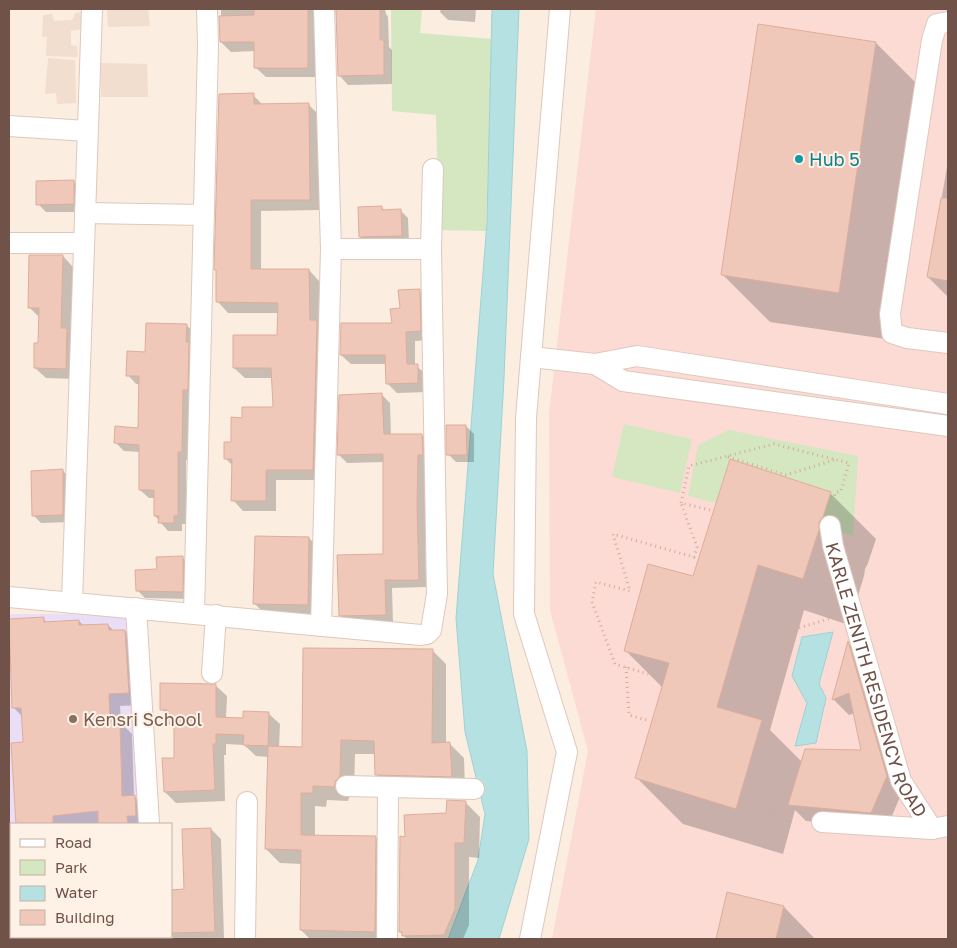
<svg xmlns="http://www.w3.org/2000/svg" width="957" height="948" font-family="'Golos Text',sans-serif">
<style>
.residential{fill:#f2decf}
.commercial{fill:#fbdbd4}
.education{fill:#eaddf6}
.green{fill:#d4e7c0}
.water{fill:#b6e1e3;stroke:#9dd2d4}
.shadow{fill:#0003}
.building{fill:#efc8b9;stroke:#e0ac9a}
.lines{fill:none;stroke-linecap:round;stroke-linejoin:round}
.minor-casing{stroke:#dec8bc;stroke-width:22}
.path{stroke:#d3ab9d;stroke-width:3;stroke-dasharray:1 4;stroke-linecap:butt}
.minor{stroke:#fff;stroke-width:20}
.culture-dot{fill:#0f9aa8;stroke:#fef1e5;stroke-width:2}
.education-dot{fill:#8d6e63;stroke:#fef1e5;stroke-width:2}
.labels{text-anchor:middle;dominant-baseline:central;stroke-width:4;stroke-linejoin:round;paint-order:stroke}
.culture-label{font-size:18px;fill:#0d838f;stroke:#fef1e5;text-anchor:start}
.street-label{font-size:18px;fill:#705249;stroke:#fef1e5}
.education-label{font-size:18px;fill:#785e54;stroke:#fef1e5;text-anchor:start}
</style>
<rect width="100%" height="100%" fill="#fbede0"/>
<g class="residential">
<polygon points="116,9 148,9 150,26 108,27 107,10"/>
<polygon points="81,12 83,29 71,31 71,45 77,46 78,57 46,56 47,36 42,37 43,15 52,14 54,21 72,20 75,13"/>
<polygon points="48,58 75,60 76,103 57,104 56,93 45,94"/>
<polygon points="101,63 147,64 148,97 101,97"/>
</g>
<polygon class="commercial" points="596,9 948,9 948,939 552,939 588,751 550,610 549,414"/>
<polygon class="education" points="9,614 132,614 143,824 11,824 11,937 148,937 148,939 9,939"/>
<g class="green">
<polygon points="391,9 422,9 420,33 492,39 486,231 439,230 436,115 392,111"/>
<polygon points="624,424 692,439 680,493 612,477"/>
<polygon points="729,430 858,456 853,536 820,526 830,492 730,459 716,503 688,496 698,445"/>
<rect x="26" y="937" width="116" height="2"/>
</g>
<g class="water">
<polygon points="492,9 519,9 504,378 493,574 527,751 529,839 499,939 448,939 478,860 485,814 465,732 456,618 487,222"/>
<polygon points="833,632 819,684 826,698 816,743 795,746 807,703 792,676 802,637"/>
</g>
<g class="shadow">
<polygon points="221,9 313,9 313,12 317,16 318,77 266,77 255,67 255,51 231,52 221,42"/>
<polygon points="337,9 385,9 386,14 388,17 389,47 392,50 392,84 348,85 339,75"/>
<polygon points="441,9 476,9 475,22 448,20 440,12"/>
<polygon points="876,43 923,90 886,339 770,322 723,275"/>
<polygon points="253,95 263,105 309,105 319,115 320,210 261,211 261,271 309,270 319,281 323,480 276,480 276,511 243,511 233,500 233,466 225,458 243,419 272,409 274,406 273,378 245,378 234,368 278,336 279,313 228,313 218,302 217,271 216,270"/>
<polygon points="948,161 948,297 928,277"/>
<polygon points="74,182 82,189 81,212 46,212 38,204"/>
<polygon points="381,207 385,211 400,210 408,218 409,244 368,245 360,237"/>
<polygon points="63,256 73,267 71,334 76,379 46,378 35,368 39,344 40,318 29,307"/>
<polygon points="419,290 429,300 429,340 415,341 415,365 426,374 427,392 397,393 387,383 387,364 351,364 341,355 393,325 401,309"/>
<polygon points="186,325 195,333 190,460 186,460 186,524 182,524 182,531 168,531 155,516 155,498 149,498 140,490 140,452 124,451 115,442 139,430 140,384 136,384 128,375 146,353"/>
<polygon points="382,395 390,403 391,436 422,435 430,443 426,463 425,513 426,587 392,588 393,623 348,623 340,615 385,556 385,462 347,463 339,455"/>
<polygon points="466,426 474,434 474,462 456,462 448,454"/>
<polygon points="63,471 71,479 70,522 41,523 33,515"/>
<polygon points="830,493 876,539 868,563 865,569 864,576 849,625 804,610 770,730 802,762 863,751 855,713 849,715 834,700 849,644 864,659 902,792 887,828 806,821 795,810 783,854 683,824 637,778 663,688 626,651 694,578"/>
<polygon points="309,538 321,550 319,616 266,615 254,603"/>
<polygon points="183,558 191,565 190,599 145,598 137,590 158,570"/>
<polygon points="43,619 48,623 79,621 84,626 108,625 114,631 125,631 137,643 141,705 120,706 121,723 132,734 134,796 146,809 147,824 16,824 12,744 24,744 23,717 14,708 9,620"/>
<polygon points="432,650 446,664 446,744 450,744 464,758 465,790 391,789 376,774 376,754 355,754 354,790 350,795 348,801 327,800 326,807 315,806 315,836 375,837 390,852 389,939 310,939 301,930 302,864 280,863 266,849 269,757 256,756 244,745 226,744 226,755 224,755 225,801 176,803 165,792 175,759 175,730 168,723 168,715 161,709 215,685 227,696 226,718 244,719 268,713 280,724 279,748 304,748"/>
<polygon points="465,802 480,817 479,858 469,857 469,925 463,939 407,939 400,932 407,838 448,815"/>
<polygon points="211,829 221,839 224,939 175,939 171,936 171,891 185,890"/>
<polygon points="728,894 784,907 815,939 718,939"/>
</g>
<g class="building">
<polygon points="254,9 308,9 308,68 254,68 254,42 220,42 219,16 254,15"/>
<polygon points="336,9 380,9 380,40 384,40 384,75 338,76"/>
<polygon points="758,24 876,42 839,293 721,275"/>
<polygon points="254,93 254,104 309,103 310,200 251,200 251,269 309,269 310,320 316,320 317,323 313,470 266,470 266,501 231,501 232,459 224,459 224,442 231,442 231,417 242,418 242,407 271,407 273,406 271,368 233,368 233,335 277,335 278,303 216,302 216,270 214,270 219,94"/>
<polygon points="74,180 74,204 36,205 36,181"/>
<polygon points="941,198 948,198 948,281 927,277"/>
<polygon points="382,206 382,210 401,209 402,236 359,237 358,207"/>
<polygon points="29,255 63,255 61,328 67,328 66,369 34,368 34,343 38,343 39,308 28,308"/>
<polygon points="420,289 421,331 406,332 407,364 418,364 418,383 386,384 385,355 340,355 341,323 392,323 390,309 400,308 398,290"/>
<polygon points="146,323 187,324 186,342 189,342 188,390 183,390 182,452 178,452 178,516 174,516 174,523 158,523 159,516 154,516 154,490 139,490 139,445 114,443 115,426 138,428 139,376 126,376 127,351 145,352"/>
<polygon points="382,393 384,434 422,434 423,455 418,455 417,505 419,580 385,580 386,615 339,616 337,555 383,554 383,454 337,455 339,395"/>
<polygon points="446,425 466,425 467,455 446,455"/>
<polygon points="730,459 831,492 823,517 819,522 819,530 803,579 758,565 717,707 762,720 736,809 635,778 669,663 624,651 648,564 693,576"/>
<polygon points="63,469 63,515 32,516 31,471"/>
<polygon points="255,536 309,537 308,605 253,604"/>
<polygon points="183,556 183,592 136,591 135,570 157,569 156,557"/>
<polygon points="44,617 44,622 79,620 79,625 108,624 109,630 125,630 129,693 109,694 110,722 120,721 122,796 135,795 136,816 127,816 128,824 98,824 98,811 53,816 53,824 16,824 11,743 23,742 21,708 12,708 9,619"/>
<polygon points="848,641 887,776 871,813 788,805 805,749 861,750 849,693 832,700"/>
<polygon points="303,648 433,649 432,743 450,742 452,777 375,775 374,741 341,740 340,776 336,780 334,787 313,786 313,793 301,793 301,835 376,836 375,932 300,930 301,850 265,849 268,746 302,747"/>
<polygon points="160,683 216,684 216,717 243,718 243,711 269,712 268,746 243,745 244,735 216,734 216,744 213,744 215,790 164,792 162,758 174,758 174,723 166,723 167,710 160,710"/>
<polygon points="447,800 466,801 464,843 455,843 455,909 444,935 402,936 402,932 399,932 400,836 405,837 404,815 446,813"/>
<polygon points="211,828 215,932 171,933 171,890 184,889 182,829"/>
<polygon points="727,892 784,906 776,939 716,939"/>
</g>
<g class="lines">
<g class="minor-casing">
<g id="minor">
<polyline points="948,22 937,24 932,40 890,314 892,333 907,338 948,343"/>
<polyline points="9,126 87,131"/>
<polyline points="85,213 204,215"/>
<polyline points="9,243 84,243"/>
<polyline points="431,249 433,169"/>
<polyline points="531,357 560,9"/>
<polyline points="595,364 623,381 948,426"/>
<path id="s1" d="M830 526 833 546 901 781 932 829"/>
<polyline points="9,597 421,635 427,634 431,630 437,594 431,249 331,249"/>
<polyline points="72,603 92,9"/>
<polyline points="136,608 149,824"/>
<polyline points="194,613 208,46 207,9"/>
<polyline points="321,626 331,249 324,9"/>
<polyline points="212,673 216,615"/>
<polyline points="346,786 474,789"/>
<polyline points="822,822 932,829 948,826"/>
<polyline points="156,937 156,939"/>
<polyline points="245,939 247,802"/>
<polyline points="387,939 388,787"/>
<polyline points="530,939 567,752 524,614 526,418 531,357 595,364 637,356 948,404"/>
</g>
</g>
<g class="path">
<polyline points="728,457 786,475 834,460"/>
<polyline points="710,510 681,503 689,466 774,444 849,463 841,491 835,493 831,510"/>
<polyline points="807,593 831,600"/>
<polyline points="626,667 629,715 647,720"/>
<polyline points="658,677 615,664 592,602 596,582 630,591 613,534 694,557 697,547 681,503"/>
<polyline points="743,820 773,813 776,799 754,794 789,631 835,617"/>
</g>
<use href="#minor" class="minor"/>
</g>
<circle class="culture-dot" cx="799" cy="159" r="5"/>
<circle class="education-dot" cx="73" cy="719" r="5"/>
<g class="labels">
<g class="culture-label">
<text x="809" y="159">Hub 5</text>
</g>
<g class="street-label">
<text stroke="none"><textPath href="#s1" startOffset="161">KARLE ZENITH RESIDENCY ROAD</textPath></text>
</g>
<g class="education-label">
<text x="83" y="719">Kensri School</text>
</g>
</g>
<rect width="957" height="948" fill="none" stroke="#705249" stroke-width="20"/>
<rect x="10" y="823" width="162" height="115" fill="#fef1e5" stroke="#c5b1a7"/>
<rect x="20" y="839" width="25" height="8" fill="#ffffff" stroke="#c5b1a7"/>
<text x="55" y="848" font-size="15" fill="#705249">Road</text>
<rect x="20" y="860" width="25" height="15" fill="#d4e7c0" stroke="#c5b1a7"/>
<text x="55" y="873" font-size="15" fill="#705249">Park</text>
<rect x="20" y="886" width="25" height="15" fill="#b6e1e3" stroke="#c5b1a7"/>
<text x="55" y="898" font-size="15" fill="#705249">Water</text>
<rect x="20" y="910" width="25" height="15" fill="#efc8b9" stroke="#c5b1a7"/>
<text x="55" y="923" font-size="15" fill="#705249">Building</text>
</svg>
